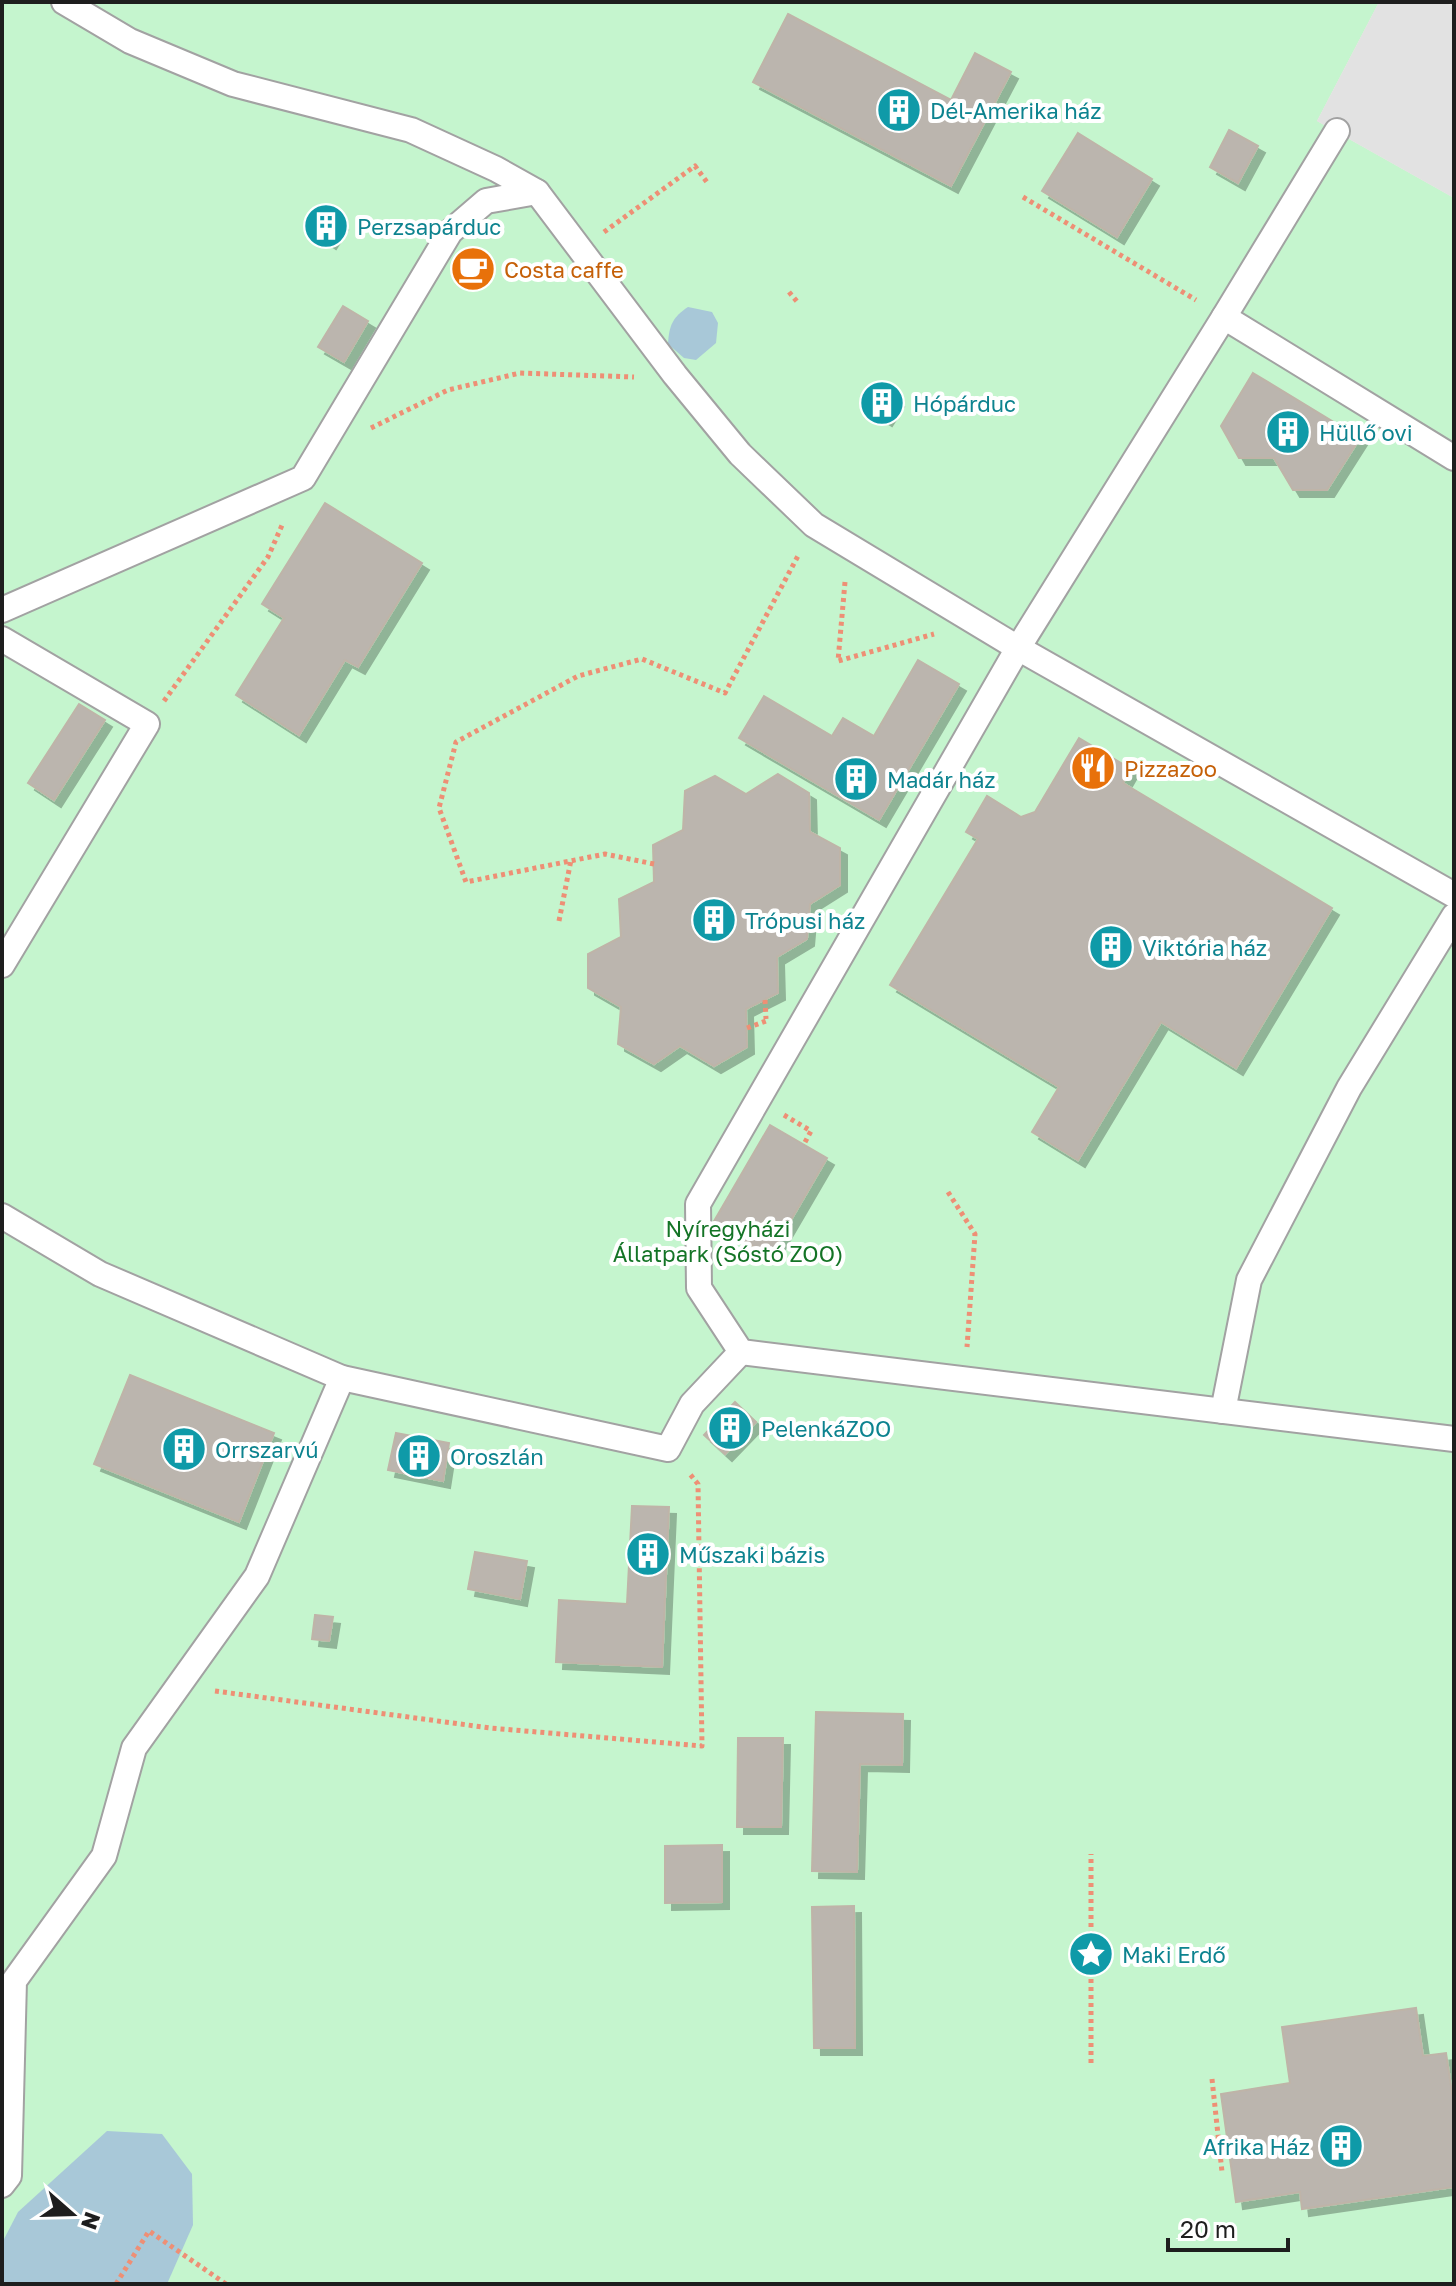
<svg xmlns="http://www.w3.org/2000/svg" width="1456" height="2286" font-family="'Golos Text',sans-serif">
<style>
.park{fill:#c5f5ce}
.parking{fill:#e2e2e2}
.water{fill:#a8c8d8}
.building{fill:#bbb5ae;stroke:#bfb4a8;stroke-width:2;filter:url(#shadow)}
.lines{fill:none;stroke-linecap:round;stroke-linejoin:round}
.pedestrian-casing{stroke:#a2a2a2;stroke-width:28}
.path{stroke:#ee8f75;stroke-width:5;stroke-dasharray:4 4;stroke-linecap:butt}
.pedestrian{stroke:#fff;stroke-width:24}
.labels{text-anchor:middle;dominant-baseline:central;stroke-width:8;stroke-linejoin:round;paint-order:stroke}
.culture-label{font-size:22px;fill:#0d838f;stroke:#fff;text-anchor:start}
.food-label{font-size:22px;fill:#c56008;stroke:#fff;text-anchor:start}
.park-label{font-size:22px;fill:#147426;stroke:#fff}
</style>
<defs>
<filter id="shadow"><feDropShadow dx="7" dy="7" stdDeviation="0" flood-color="#0004"/></filter>
</defs>
<rect width="100%" height="100%" fill="#eeece5"/>
<polygon class="park" points="2,2 1379,2 1317,121 1454,198 1454,2284 2,2284"/>
<polygon class="parking" points="1379,2 1442,2 1454,6 1454,198 1317,121"/>
<g class="water">
<path d="M688 307 712 312 718 323 716 343 696 360 684 358 668 344C669 325 673 317 688 307Z"/>
<polygon points="107,2131 162,2134 192,2174 193,2225 167,2284 2,2284 2,2243 18,2212"/>
</g>
<g class="building">
<polygon points="788,14 951,100 975,53 1011,72 951,186 753,82"/>
<polygon points="1229,130 1258,146 1238,183 1210,167"/>
<polygon points="1078,133 1152,179 1117,237 1042,191"/>
<polygon points="323,211 341,223 329,242 311,230"/>
<polygon points="343,306 368,321 344,362 318,347"/>
<polygon points="1253,373 1360,438 1327,490 1293,490 1274,458 1239,458 1221,426"/>
<polygon points="879,388 897,400 885,419 866,407"/>
<polygon points="325,503 422,563 358,667 345,660 299,735 236,695 284,618 262,604"/>
<polygon points="918,660 959,684 879,820 739,738 764,696 832,736 843,718 874,736"/>
<polygon points="79,704 105,720 54,800 28,783"/>
<polygon points="1079,738 1131,769 1123,783 1332,908 1236,1068 1161,1022 1078,1160 1032,1132 1059,1087 890,985 978,839 966,832 987,796 1021,817 1035,812"/>
<polygon points="778,774 809,793 810,832 840,848 840,885 810,904 807,939 777,957 778,993 746,1009 747,1047 714,1066 680,1046 654,1064 618,1044 621,1007 588,988 588,954 621,937 619,899 654,882 653,845 683,830 685,791 715,776 746,794"/>
<polygon points="770,1125 827,1158 770,1256 713,1223"/>
<polygon points="130,1375 274,1433 239,1522 94,1464"/>
<polygon points="735,1402 756,1422 725,1454 704,1435"/>
<polygon points="396,1433 449,1443 443,1481 388,1470"/>
<polygon points="632,1506 669,1507 662,1667 556,1662 559,1600 627,1604"/>
<polygon points="475,1552 527,1561 520,1599 468,1589"/>
<polygon points="315,1615 333,1617 329,1641 312,1639"/>
<polygon points="816,1712 903,1714 902,1765 860,1764 857,1872 812,1871"/>
<polygon points="738,1738 783,1738 781,1827 737,1827"/>
<polygon points="722,1845 722,1902 665,1903 665,1846"/>
<polygon points="854,1906 855,2048 814,2048 812,1907"/>
<polygon points="1416,2008 1423,2056 1446,2053 1454,2106 1454,2187 1302,2209 1300,2192 1236,2202 1221,2094 1290,2083 1282,2027"/>
</g>
<g class="lines">
<g class="pedestrian-casing">
<g id="pedestrian">
<polyline points="64,2 130,41 233,84 411,130 496,169 537,192 675,375 740,454 814,525 1018,648 1454,895"/>
<polyline points="1337,131 1224,317 1018,648 698,1204 699,1288 741,1352 1454,1439"/>
<polyline points="1224,317 1454,458"/>
<polyline points="2,610 303,478 450,232 486,201 537,192"/>
<polyline points="2,639 147,724 2,965"/>
<polyline points="2,1216 100,1274 342,1378 668,1449 692,1404 741,1352"/>
<polyline points="1223,1411 1249,1280 1349,1088 1454,916"/>
<polyline points="2,2185 9,2176 14,1981 104,1856 134,1748 257,1576 342,1378"/>
</g>
</g>
<g class="path">
<polyline points="1023,197 1196,300"/>
<polyline points="604,232 695,166 709,185"/>
<polyline points="789,292 799,304"/>
<polyline points="371,428 448,390 520,373 634,377"/>
<polyline points="845,582 838,661 934,634"/>
<polyline points="164,701 268,557 283,523"/>
<polyline points="654,864 605,854 466,882 439,808 456,742 578,676 642,659 725,693 799,554"/>
<polyline points="559,921 571,860"/>
<polyline points="765,1000 766,1019"/>
<polyline points="747,1028 766,1021"/>
<polyline points="784,1115 811,1131 804,1144"/>
<polyline points="948,1192 975,1234 967,1347"/>
<polyline points="730,1249 742,1256 748,1243"/>
<polyline points="215,1691 490,1728 702,1746 698,1484 689,1473"/>
<polyline points="1091,2063 1091,1854"/>
<polyline points="1212,2079 1222,2172"/>
<polyline points="116,2284 149,2231 226,2284"/>
</g>
<use href="#pedestrian" class="pedestrian"/>
</g>
<defs>
<g id="building-disc" transform="scale(2.3)"><circle r="9.5" fill="#0f9aa8" stroke="#fff"/><path d="M-4-6H4V6H1V3H-1V6H-4ZM-2.5-4.3h1.7v1.8h-1.7ZM.8-4.3h1.7v1.8H.8ZM-2.5-1h1.7V.8h-1.7ZM.8-1h1.7V.8H.8Z" fill="#fff"/></g>
<g id="cafe-disc" transform="scale(2.3)"><circle r="9.5" fill="#e8710a" stroke="#fff"/><path d="M-5.5-4.5H6V0H3Q3 3.5 0 3.5H-2.5Q-5.5 3.5-5.5 0ZM3-3.2v2h1.7v-2ZM-6 4.5H4V6H-6Z" fill="#fff"/></g>
<g id="restaurant-disc" transform="scale(2.3)"><circle r="9.5" fill="#e8710a" stroke="#fff"/><path d="M-5-6h1v4h1v-4h1v4h1v-4h1v5L-1.5 .5V6h-2V.5L-5-1ZM5-6V6H3V1.5H1.5Q1.5-4 5-6Z" fill="#fff"/></g>
<g id="sight-disc" transform="scale(2.3)"><circle r="9.5" fill="#0f9aa8" stroke="#fff"/><path d="M0-6L1.8-2.2L6-1.7L2.9 1.2L3.7 5.4L0 3.3L-3.7 5.4L-2.9 1.2L-6-1.7L-1.8-2.2Z" fill="#fff"/></g>
</defs>
<g fill-rule="evenodd">
<use href="#building-disc" x="899" y="110"/>
<use href="#building-disc" x="326" y="226"/>
<use href="#cafe-disc" x="473" y="269"/>
<use href="#building-disc" x="882" y="403"/>
<use href="#building-disc" x="1288" y="432"/>
<use href="#restaurant-disc" x="1093" y="768"/>
<use href="#building-disc" x="856" y="779"/>
<use href="#building-disc" x="714" y="920"/>
<use href="#building-disc" x="1111" y="947"/>
<use href="#building-disc" x="730" y="1428"/>
<use href="#building-disc" x="184" y="1449"/>
<use href="#building-disc" x="419" y="1456"/>
<use href="#building-disc" x="648" y="1554"/>
<use href="#sight-disc" x="1091" y="1954"/>
<use href="#building-disc" x="1341" y="2146"/>
</g>
<g class="labels">
<g class="culture-label">
<text x="930" y="110">Dél-Amerika ház</text>
<text x="357" y="226">Perzsapárduc</text>
<text x="913" y="403">Hópárduc</text>
<text x="1319" y="432">Hüllő ovi</text>
<text x="887" y="779">Madár ház</text>
<text x="745" y="920">Trópusi ház</text>
<text x="1142" y="947">Viktória ház</text>
<text x="761" y="1428">PelenkáZOO</text>
<text x="215" y="1449">Orrszarvú</text>
<text x="450" y="1456">Oroszlán</text>
<text x="679" y="1554">Műszaki bázis</text>
<text x="1122" y="1954">Maki Erdő</text>
<text x="1310" y="2146" text-anchor="end">Afrika Ház</text>
</g>
<g class="food-label">
<text x="504" y="269">Costa caffe</text>
<text x="1124" y="768">Pizzazoo</text>
</g>
<g class="park-label">
<text x="728" y="1228">Nyíregyházi<tspan x="728" dy="25">Állatpark (Sóstó ZOO)</tspan></text>
</g>
</g>
<rect width="1456" height="2286" fill="none" stroke="#1e1e1e" stroke-width="8"/>
<g transform="translate(72 2214) rotate(110)" stroke="#ffffff" stroke-width="6" paint-order="stroke">
<path d="M0-6L14 30L0 20L-14 30Z" fill="#1e1e1e"/>
<text y="-12" font-size="22" font-weight="bold" text-anchor="middle" fill="#1e1e1e">N</text>
</g>
<path d="M1168 2238v12h120v-12" fill="none" stroke="#1e1e1e" stroke-width="4"/>
<text x="1180" y="2238" font-size="24" fill="#1e1e1e" stroke="#ffffff" stroke-width="6" paint-order="stroke">20 m</text>
</svg>
